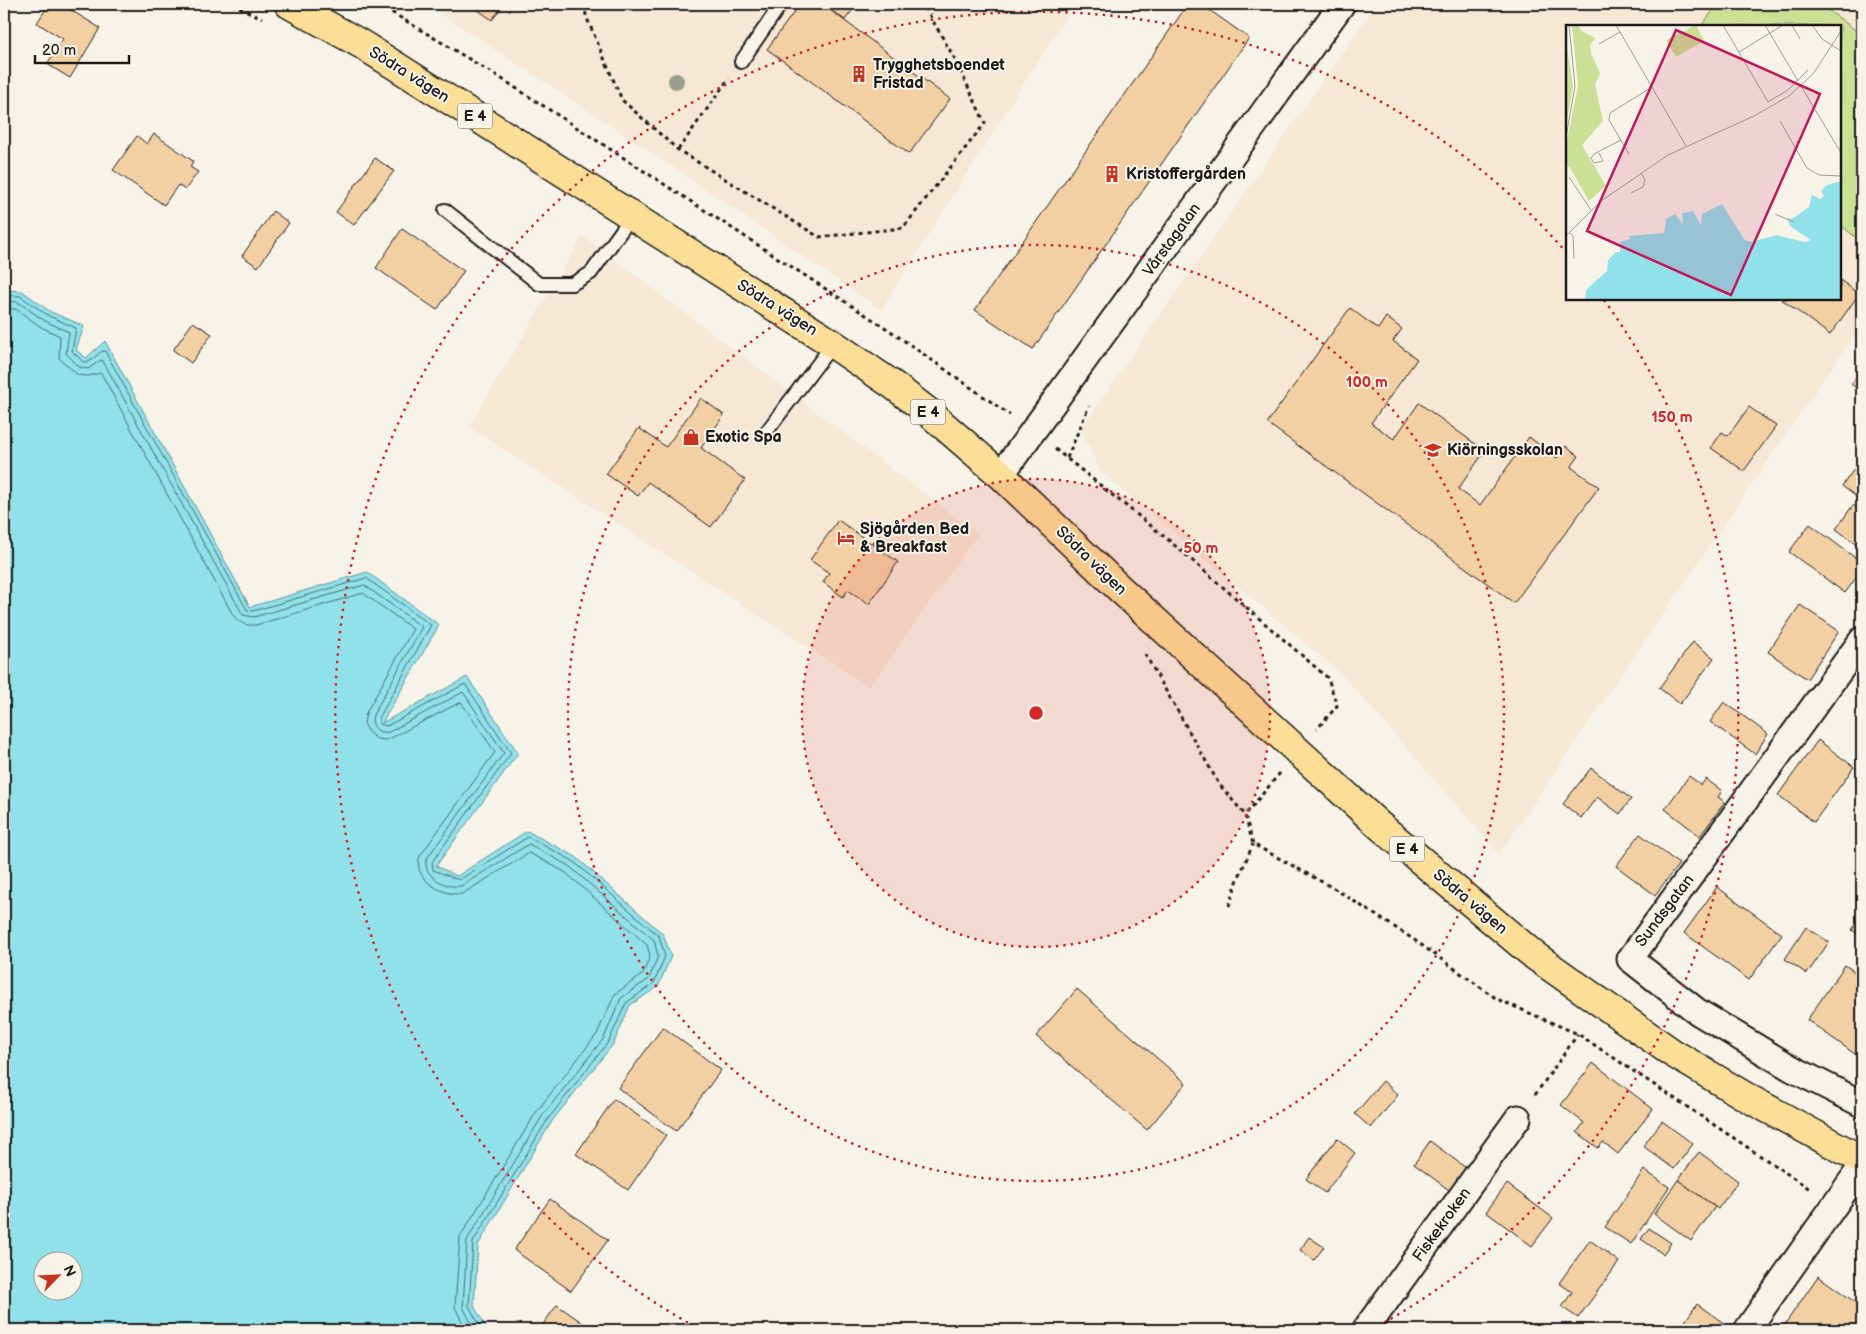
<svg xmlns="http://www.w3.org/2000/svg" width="1866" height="1334" font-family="'Balsamiq Sans',sans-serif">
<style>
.built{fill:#f6e8d4;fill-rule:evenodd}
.green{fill:#cbe095;stroke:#747e58}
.water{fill:#90e1ea;stroke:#629298;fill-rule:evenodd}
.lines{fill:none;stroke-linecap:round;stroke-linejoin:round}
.shore{stroke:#4a6b6e;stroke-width:1}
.building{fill:#f3cfa4;stroke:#1c1c1c}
.service-casing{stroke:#1c1c1c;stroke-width:16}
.minor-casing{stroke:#1c1c1c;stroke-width:29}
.trunk-casing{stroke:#1c1c1c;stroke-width:31}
.path{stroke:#1c1c1c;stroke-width:3;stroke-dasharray:4 4;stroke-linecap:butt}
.service{stroke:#f7f3e8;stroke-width:12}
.minor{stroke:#f7f3e8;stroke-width:25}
.trunk{stroke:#fcde96;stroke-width:28}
.tree{fill:#9c9d8c}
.ring{fill:none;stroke:#d62828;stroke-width:2.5;stroke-dasharray:2.5 5}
.labels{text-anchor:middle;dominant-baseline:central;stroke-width:4;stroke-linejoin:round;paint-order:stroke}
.shield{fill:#f7f3e8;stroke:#5e5c59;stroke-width:1}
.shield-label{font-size:15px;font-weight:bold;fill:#1c1c1c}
.poi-label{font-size:16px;font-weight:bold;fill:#1c1c1c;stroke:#f7f3e8;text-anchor:start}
.street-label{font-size:16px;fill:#1c1c1c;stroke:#f7f3e8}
.inset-road{fill:none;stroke:#9f9d96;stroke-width:1}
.view{fill:#c2185b;fill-opacity:0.15;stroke:#c2185b;stroke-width:2.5}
.inset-edge{fill:none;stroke:#1c1c1c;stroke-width:2.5}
.centre{fill:#d62828;stroke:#f7f3e8;stroke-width:2.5}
.ring-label{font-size:15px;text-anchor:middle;font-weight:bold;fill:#d62828;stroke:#f7f3e8;stroke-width:4;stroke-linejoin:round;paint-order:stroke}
</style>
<rect width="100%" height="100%" fill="#f7f3e8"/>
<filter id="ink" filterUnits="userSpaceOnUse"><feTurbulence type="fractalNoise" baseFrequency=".02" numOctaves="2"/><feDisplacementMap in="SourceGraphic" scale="10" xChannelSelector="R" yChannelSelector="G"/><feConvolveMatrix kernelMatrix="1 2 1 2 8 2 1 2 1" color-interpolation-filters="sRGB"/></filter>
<g filter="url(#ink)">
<g class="built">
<polygon points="426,4 1074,4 881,310 642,146"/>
<path d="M1376 4H1862V323L1499 854 1342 674 1100 471 1081 429ZM1567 26H1840V299H1567Z"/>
<polygon points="583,236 978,534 869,687 469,427"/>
</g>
<polygon class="green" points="1718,4 1820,4 1862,35 1862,242 1840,225 1840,26 1701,26"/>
<path class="water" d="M4 290 22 291 51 312 84 326 76 350 86 358 105 341 250 607 367 572 439 625 382 723 467 677 518 753 436 866 457 876 527 831 576 857 663 934 671 956 658 987 630 1005 614 1043 552 1121 478 1245 474 1306 488 1330H4ZM42 1262H72V1292H42Z"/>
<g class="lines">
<g class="shore">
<polyline points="4,295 20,296 49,316 76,328 72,351 83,362 89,362 102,351 105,351 247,610 253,611 366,578 431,625 379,718 379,724 387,726 465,684 511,753 432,862 433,870 459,880 528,837 573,861 659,936 665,956 654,983 626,1003 609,1041 548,1119 473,1242 469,1306 482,1330"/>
<path d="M4 301 18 302 45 321 69 332 66 353 79 367 88 369 101 360 103 361 243 615 254 617 364 585 422 627 373 715C370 726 377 734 389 732L463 692 504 753 427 858C420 875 447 889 461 886L529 844 569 866 654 940 658 956 649 979 621 998 604 1038 543 1115 467 1240 463 1307 475 1330"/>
<path d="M4 309H16L41 327 60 336 59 358 78 375 88 376 101 373 233 615C239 623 246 626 256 625L363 593 413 629 366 713 364 723 368 732 377 739 387 740 461 702 495 752 420 856C411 878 442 896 462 894L529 853 565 872 647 945 650 956 643 974 615 994 597 1034 537 1111 460 1237 455 1307 466 1330"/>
</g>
</g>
<g class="building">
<polygon points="49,4 61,4 100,28 70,78 47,64 63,39 37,23"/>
<polygon points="470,4 504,4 492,20"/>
<polygon points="800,4 822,4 950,99 909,154 767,49"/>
<polygon points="822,4 857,4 845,20"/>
<polygon points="1188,4 1201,4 1249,38 1033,349 975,310"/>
<polygon points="154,134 193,161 190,167 198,172 185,190 178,185 164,205 113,170 137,136 147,144"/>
<polygon points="375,158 394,171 354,225 336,212"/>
<polygon points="273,211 289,223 258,267 242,256"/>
<polygon points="402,229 464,271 437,310 376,268"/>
<polygon points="1840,280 1859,294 1830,335 1781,299 1840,299"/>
<polygon points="1350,308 1378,329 1386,317 1402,329 1393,341 1417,359 1371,423 1394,439 1419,403 1485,451 1458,489 1480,505 1529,437 1557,458 1566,446 1579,456 1571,467 1599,487 1514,603 1267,423"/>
<polygon points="193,322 212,334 191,363 173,350"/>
<polygon points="1862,369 1862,392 1851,384"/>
<polygon points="701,398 724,415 701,448 745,480 711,527 648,482 638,496 606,474 639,428 666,447"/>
<polygon points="1749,407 1776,426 1744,471 1711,448 1722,432 1728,436"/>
<polygon points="1862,458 1862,501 1842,486"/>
<polygon points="1853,505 1862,512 1862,548 1836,529"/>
<polygon points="838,520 898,562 869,604 848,590 843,597 823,582 829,573 810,560"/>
<polygon points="1810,524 1862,563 1862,570 1845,593 1789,552"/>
<polygon points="1800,605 1839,631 1807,679 1768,652"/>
<polygon points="1693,642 1714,658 1680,704 1659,688"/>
<polygon points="1724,702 1768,734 1755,754 1710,722"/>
<polygon points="1818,740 1854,767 1814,822 1778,795"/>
<polygon points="1591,768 1631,799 1620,814 1597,797 1581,818 1563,804"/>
<polygon points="1689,776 1701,785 1706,779 1722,791 1718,797 1725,802 1700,836 1665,809"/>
<polygon points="1640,834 1679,864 1655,895 1616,866"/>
<polygon points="1717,887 1782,934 1749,980 1684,933"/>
<polygon points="1862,915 1862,937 1852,930"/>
<polygon points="1806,927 1829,942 1807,974 1785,959"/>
<polygon points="1845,965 1862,977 1862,1059 1807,1020"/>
<polygon points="1077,989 1186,1083 1147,1130 1036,1036"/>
<polygon points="663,1027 721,1070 676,1131 618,1088"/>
<polygon points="1593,1063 1653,1109 1618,1154 1603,1142 1598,1148 1577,1132 1584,1123 1561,1105"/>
<polygon points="1383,1081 1398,1095 1371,1128 1355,1114"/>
<polygon points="614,1099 666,1135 628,1190 576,1154"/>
<polygon points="1662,1121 1693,1144 1674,1169 1643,1146"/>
<polygon points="1337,1138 1355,1153 1325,1193 1306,1179"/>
<polygon points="1430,1141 1470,1171 1453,1193 1414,1164"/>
<polygon points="1699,1152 1738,1181 1718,1209 1678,1180"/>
<polygon points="1644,1170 1669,1187 1631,1244 1605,1227"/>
<polygon points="1678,1180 1715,1207 1691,1241 1654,1214"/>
<polygon points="1507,1184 1553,1218 1532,1246 1486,1212"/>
<polygon points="550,1199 608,1240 571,1291 514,1250"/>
<polygon points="1649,1228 1671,1243 1663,1254 1641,1239"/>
<polygon points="1309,1237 1324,1247 1314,1260 1300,1250"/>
<polygon points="1590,1240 1619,1262 1578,1318 1562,1307 1572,1292 1559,1283"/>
<polygon points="1818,1276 1862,1307 1862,1330 1781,1330"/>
<polygon points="1697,1304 1729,1327 1727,1330 1679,1330"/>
<polygon points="557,1305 593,1330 539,1330"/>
</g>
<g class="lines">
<g class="service-casing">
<g id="service">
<polyline points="741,62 781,4"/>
<polyline points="445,210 539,284 572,284 591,273 632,216"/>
<polyline points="767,431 833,344"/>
</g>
</g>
<g class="minor-casing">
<g id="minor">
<polyline points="1001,475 1342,4"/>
<polyline points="1862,640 1630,959 1698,1012 1791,1068 1862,1104"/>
<polyline points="1365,1330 1518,1118"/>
<polyline points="1747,1330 1862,1166"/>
</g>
</g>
<g class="trunk-casing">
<polyline id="trunk" points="289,4 361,44 478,118 833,344 893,385 927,411 1001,475 1119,588 1380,826 1535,956 1671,1052 1748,1098 1862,1160"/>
</g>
<g class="path">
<polyline points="232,4 262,18"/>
<polyline points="378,4 502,79 889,330 1010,415"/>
<polyline points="585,4 586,16 622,100 678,150 819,237 903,228 985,123 955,59 923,4"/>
<polyline points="678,150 729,78"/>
<polyline points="1055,449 1165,537 1328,678 1337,706 1317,729"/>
<polyline points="1067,458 1089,406"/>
<polyline points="1145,654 1219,784 1245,815"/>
<polyline points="1280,773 1245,815 1253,844 1335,889 1413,939 1497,999 1578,1034 1810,1189"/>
<polyline points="1229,906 1238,879 1253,844"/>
<polyline points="1535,1095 1578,1034"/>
</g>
<use href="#service" class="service"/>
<use href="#minor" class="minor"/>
<use href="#trunk" class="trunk"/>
</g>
<circle class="tree" cx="676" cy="81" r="8"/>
</g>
<circle cx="1036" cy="713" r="234" fill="#d62828" fill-opacity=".12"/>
<g class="ring">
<circle cx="1036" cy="713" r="234"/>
<circle cx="1036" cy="713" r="468"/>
<path d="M701 1330A702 702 0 1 1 1566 252M1604 300A702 702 0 0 1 1371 1330"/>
</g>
<defs>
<g id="building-bare" transform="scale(1.35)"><path d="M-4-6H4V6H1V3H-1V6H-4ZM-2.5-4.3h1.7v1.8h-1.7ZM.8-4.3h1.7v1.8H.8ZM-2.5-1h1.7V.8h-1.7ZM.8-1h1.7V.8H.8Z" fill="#c8321e" stroke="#f7f3e8" stroke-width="2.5" paint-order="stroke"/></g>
<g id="shop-bare" transform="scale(1.35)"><path d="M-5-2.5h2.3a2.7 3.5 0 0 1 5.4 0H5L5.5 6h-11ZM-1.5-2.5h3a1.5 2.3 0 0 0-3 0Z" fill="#c8321e" stroke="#f7f3e8" stroke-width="2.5" paint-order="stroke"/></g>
<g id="school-bare" transform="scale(1.35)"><path d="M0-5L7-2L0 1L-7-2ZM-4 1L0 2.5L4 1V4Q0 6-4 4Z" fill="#c8321e" stroke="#f7f3e8" stroke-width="2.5" paint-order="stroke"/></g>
<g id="hotel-bare" transform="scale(1.35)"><path d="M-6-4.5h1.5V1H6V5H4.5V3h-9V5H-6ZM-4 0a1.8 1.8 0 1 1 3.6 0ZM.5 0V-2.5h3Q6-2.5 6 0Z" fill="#c8321e" stroke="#f7f3e8" stroke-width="2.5" paint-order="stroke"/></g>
</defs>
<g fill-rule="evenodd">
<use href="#building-bare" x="859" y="74"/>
<use href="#building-bare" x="1112" y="174"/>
<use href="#shop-bare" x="691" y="437"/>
<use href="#school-bare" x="1433" y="450"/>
<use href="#hotel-bare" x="846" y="538"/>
</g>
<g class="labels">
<g class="shield">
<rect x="457.5" y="103.5" width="35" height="25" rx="4"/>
<rect x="910.5" y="399.5" width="35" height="25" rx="4"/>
<rect x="1389.5" y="836.5" width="35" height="25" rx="4"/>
</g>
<g class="shield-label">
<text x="475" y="116">E 4</text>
<text x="928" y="412">E 4</text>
<text x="1407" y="849">E 4</text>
</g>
<g class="poi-label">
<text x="873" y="65">Trygghetsboendet<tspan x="873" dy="18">Fristad</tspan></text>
<text x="1126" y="174">Kristoffergården</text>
<text x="705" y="437">Exotic Spa</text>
<text x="1447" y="450">Kiörningsskolan</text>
<text x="860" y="529">Sjögården Bed<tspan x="860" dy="18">&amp; Breakfast</tspan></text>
</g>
<g class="street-label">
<text transform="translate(409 75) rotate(32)">Södra vägen</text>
<text transform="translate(1172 240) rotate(-54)">Vårstagatan</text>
<text transform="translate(777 308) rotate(32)">Södra vägen</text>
<text transform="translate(1091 561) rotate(44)">Södra vägen</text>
<text transform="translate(1470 902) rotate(40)">Södra vägen</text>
<text transform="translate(1665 911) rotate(-53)">Sundsgatan</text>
<text transform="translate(1442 1225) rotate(-54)">Fiskekroken</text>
</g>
</g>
<g transform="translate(1566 25)">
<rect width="275" height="275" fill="#f7f3e8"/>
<path d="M6 0H11L16 6 29 13 24 20 25 28 34 48 29 60 37 96 16 120 40 161 23 176 3 141 0 142V120L12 61ZM130 0 138 16 110 32 100 15ZM0 16 7 61 0 102Z" fill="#cbe095"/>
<path d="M275 156V275H19L20 265 41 246 42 235 50 227H54V217L64 214 63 211 98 208 100 194 109 189 117 199 116 188 127 186 135 200 136 189 156 179 178 214 184 217 211 210 239 217 244 215 224 201 221 193 226 194 243 182 246 170 254 174 258 171 255 166 261 160Z" fill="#90e1ea"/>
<path d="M224 201 235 209 245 215 239 217 211 210 225 209 237 213 222 202Z" fill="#f7f3e8"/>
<path class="inset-road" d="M50 0 120 121M157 0 202 77 222 65 242 45M199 0 232 56M226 0 234 14M246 0 256 14 275 26M33 19 54 7M173 27 217 0M235 61 275 128M214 96 241 143 253 150 275 151M0 112 9 61 3 0M33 128 37 136 28 138 25 133 28 129 55 115M63 129 43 95 44 88 86 62M3 152 25 185M65 168 77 162 79 155 75 148M209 189 228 197M3 207 7 211 8 234M0 211 35 176 102 130 188 91 223 71 247 49 275 6"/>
<path class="view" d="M110 5 254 69 165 270 21 206Z"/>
<rect width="275" height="275" class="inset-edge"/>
</g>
<circle cx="1036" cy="713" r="8" class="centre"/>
<g class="ring-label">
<text x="1367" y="387">100 m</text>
<text x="1672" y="422">150 m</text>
<text x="1201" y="553">50 m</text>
</g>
<rect width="1866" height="1334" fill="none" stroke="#f7f3e8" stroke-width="20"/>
<rect x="10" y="10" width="1846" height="1314" fill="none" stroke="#1c1c1c" stroke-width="2" filter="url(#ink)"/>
<g transform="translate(58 1276) rotate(66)"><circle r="24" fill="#f7f3e8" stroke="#9f9d96"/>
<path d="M0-4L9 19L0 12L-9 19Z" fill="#c8321e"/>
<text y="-8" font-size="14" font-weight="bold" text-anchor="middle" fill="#1c1c1c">N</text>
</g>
<path d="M35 55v8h94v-8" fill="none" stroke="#1c1c1c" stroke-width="2.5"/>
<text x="42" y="55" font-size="15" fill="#1c1c1c" stroke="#f7f3e8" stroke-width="4" paint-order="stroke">20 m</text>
</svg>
